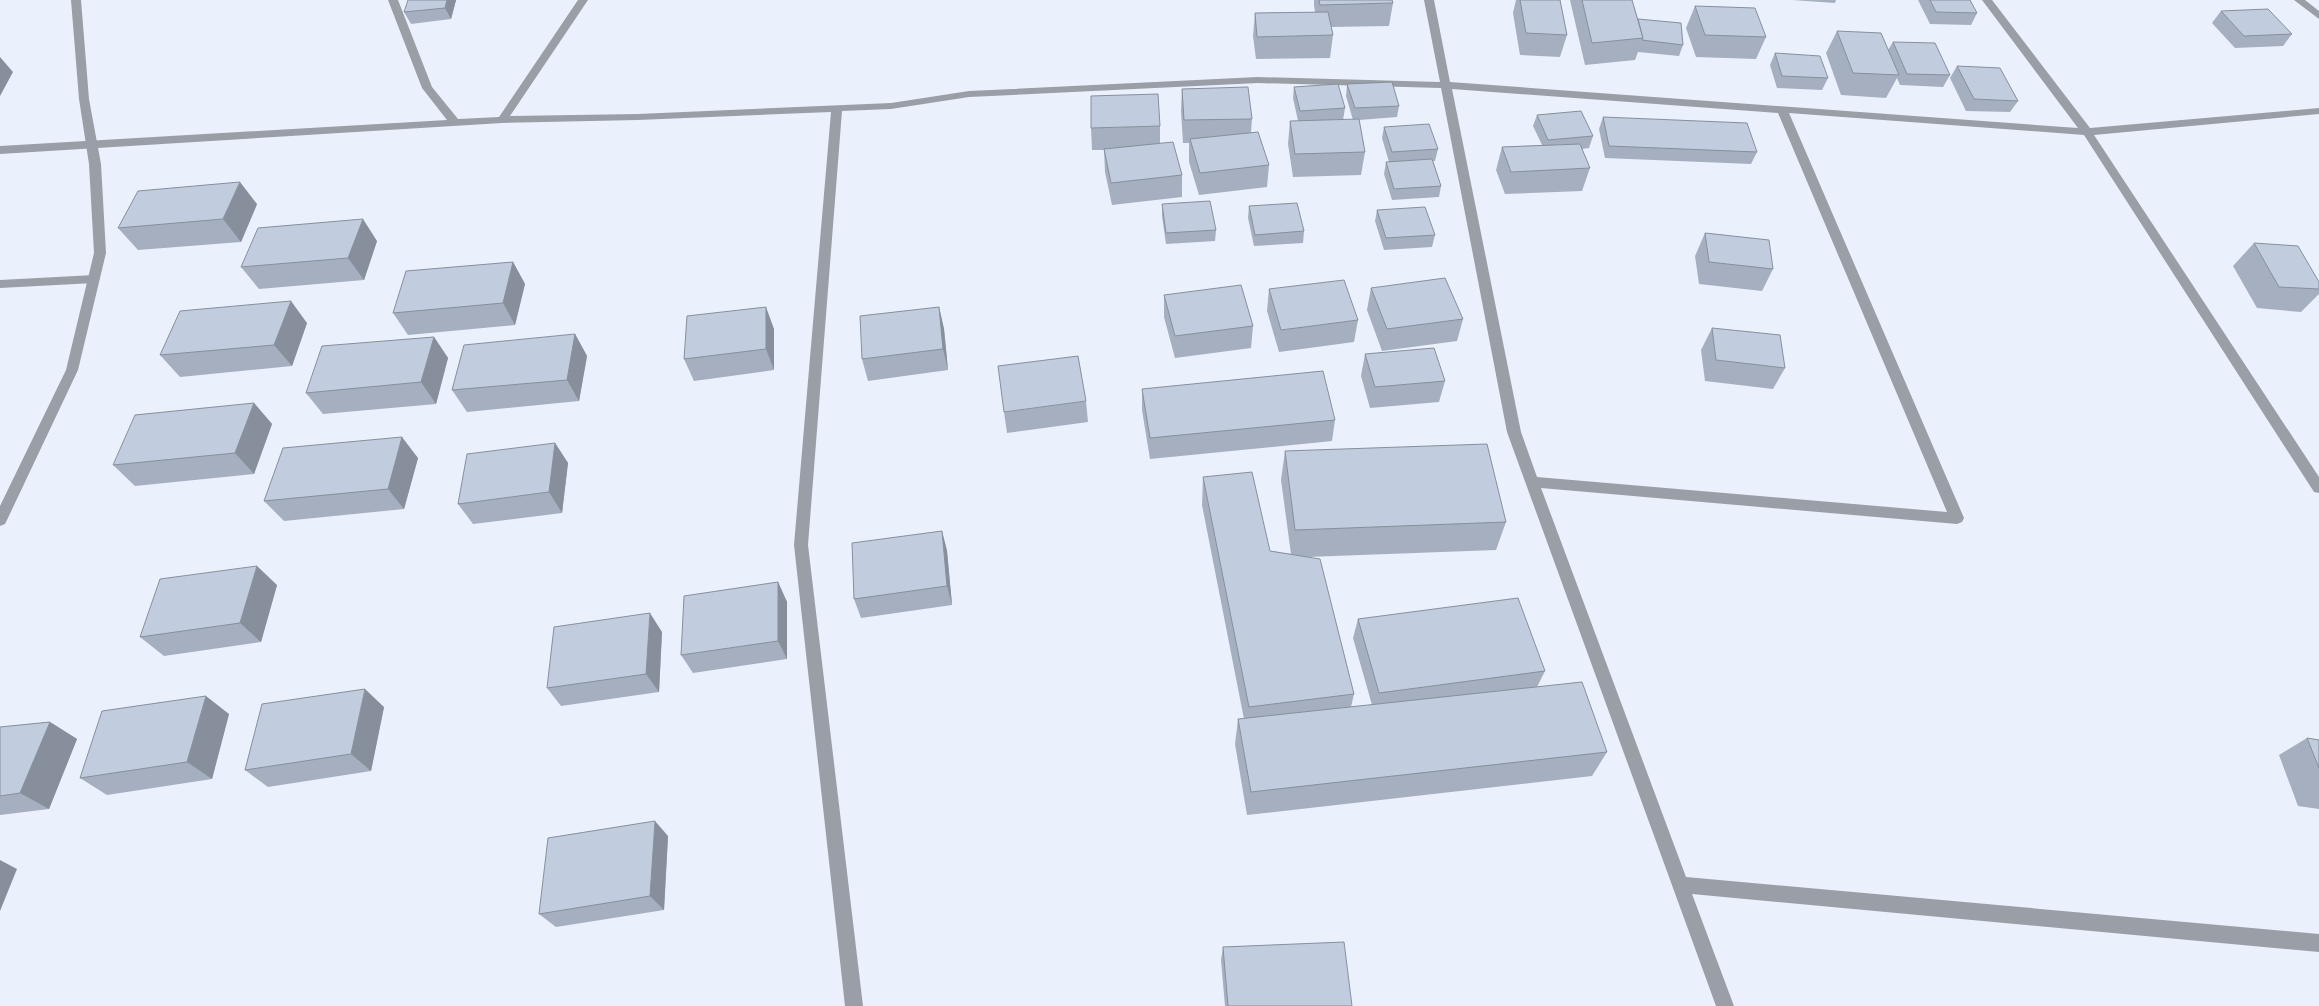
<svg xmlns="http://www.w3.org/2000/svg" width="2319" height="1006" font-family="'Golos Text',sans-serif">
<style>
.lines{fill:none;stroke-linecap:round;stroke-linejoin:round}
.minor{fill:#9a9ea6;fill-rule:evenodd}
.tertiary{fill:#9a9ea6;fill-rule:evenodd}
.wall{fill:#a6afc0}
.shaded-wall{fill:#878f9c}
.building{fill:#c1ccdf;stroke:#878f9c}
</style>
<rect width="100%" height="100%" fill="#eaf1fd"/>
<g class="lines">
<g class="minor">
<path d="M388 0H398L432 87 458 119 499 117 578 0H588L510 116 638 114 891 103 969 91 1258 77 1440 82 1424 0H1434L1450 82 2078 128 1982 0H1992L2090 128 2319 108V114L2094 135 2319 477V493L2314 492 2084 135 1789 113 1964 518 1962 522 1957 524 1541 488 1686 877 2319 934V952L1692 894 1734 1006H1716L1507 432 1441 88 1258 83 969 97 891 109 842 111 808 545 863 1006H845L794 545 831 112 638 120 502 123 0 154V146L447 120 422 88ZM1452 89 1778 113 1947 512 1537 477 1521 432Z"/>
<polygon points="2294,0 2305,0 2319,11 2319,19"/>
<polygon points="94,275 100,279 94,283 0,288 0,280"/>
</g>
<polygon class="tertiary" points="71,0 81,0 89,99 101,164 106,253 78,370 7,520 5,524 0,526 0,506 66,370 94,253 89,164 79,99"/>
</g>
<g class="wall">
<polygon points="456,0 451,19 411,24 404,12"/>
<polygon points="1314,0 1392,0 1393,3 1389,26 1331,27 1333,35 1330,58 1256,59 1253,36 1255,13 1315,12 1314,5"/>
<polygon points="1516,0 1560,0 1567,35 1560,57 1520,55 1513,13"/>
<polygon points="1570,0 1632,0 1638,19 1683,45 1679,56 1638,52 1635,60 1585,65"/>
<polygon points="1792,0 1836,0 1835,3"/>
<polygon points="1918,0 1970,0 1977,13 1971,25 1930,24"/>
<polygon points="1695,6 1766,37 1756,59 1696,57 1686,28"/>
<polygon points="2221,11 2292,34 2283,46 2235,48 2212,23"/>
<polygon points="1837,31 1888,50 1893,42 1950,75 1943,87 1900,85 1897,78 1886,98 1841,95 1826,53"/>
<polygon points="1775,53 1828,78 1822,90 1777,88 1770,65"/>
<polygon points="1957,66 2018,101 2010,112 1966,111 1950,78"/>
<polygon points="1347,84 1399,106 1397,117 1359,120 1365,152 1361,175 1293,177 1288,144 1290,121 1298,121 1293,98 1294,87 1345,108 1343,120 1353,120 1346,96"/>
<polygon points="1182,89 1252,119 1251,132 1269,165 1267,187 1199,195 1189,162 1189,143 1183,143 1181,111"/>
<polygon points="1537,115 1593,136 1589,148 1582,149 1590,168 1582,191 1505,194 1496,170 1502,147 1542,145 1533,126"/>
<polygon points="1603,117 1757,152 1751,164 1605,158 1599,129"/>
<polygon points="1160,126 1160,143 1182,175 1182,197 1112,205 1105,172 1104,150 1092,150 1091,128"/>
<polygon points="1384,127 1438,149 1435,161 1433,161 1441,186 1439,197 1392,200 1384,174 1386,162 1389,162 1382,138"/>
<polygon points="257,204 241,242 138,250 118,228"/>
<polygon points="1162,204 1216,230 1215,241 1166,244 1162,216"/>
<polygon points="1249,206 1304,231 1303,243 1254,246 1248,218"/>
<polygon points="1377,210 1435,235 1432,247 1384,250 1375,221"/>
<polygon points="1705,233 1773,269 1762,291 1699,284 1695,256"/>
<polygon points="377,241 364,280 259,289 241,267"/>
<polygon points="2254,243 2319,282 2319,294 2301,312 2257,308 2233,266"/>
<polygon points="513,262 525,284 515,325 408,335 393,313"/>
<polygon points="1371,288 1463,319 1457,341 1382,351 1367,310"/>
<polygon points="1269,289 1358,320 1354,342 1279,352 1267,311"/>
<polygon points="1164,295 1253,326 1251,348 1175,358 1164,317"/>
<polygon points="939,307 944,329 948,370 868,381 862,359"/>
<polygon points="307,323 292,366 180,377 160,355"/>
<polygon points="1712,328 1785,368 1773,389 1705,381 1701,350"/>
<polygon points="774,329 774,370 694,381 684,359"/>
<polygon points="575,334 587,356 579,401 467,412 452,390"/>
<polygon points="434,337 448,358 436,404 323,414 306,393"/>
<polygon points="1365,354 1445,381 1439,402 1370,408 1361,376"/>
<polygon points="1142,389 1335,420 1332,441 1150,459 1142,410"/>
<polygon points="1086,401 1088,422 1007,433 1004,412"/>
<polygon points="254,403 272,424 254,474 135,486 113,465"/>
<polygon points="555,443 568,463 562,513 473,524 458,504"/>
<polygon points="1285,451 1506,522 1496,550 1307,557 1354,694 1351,707 1372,705 1353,638 1358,619 1545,671 1537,687 1607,752 1592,776 1247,815 1235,744 1238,719 1244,719 1202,505 1203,477 1270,551 1291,554 1281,480"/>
<polygon points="418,458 404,509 284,521 264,501"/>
<polygon points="942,531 947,551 952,605 861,618 854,599"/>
<polygon points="778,582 787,602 787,659 693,673 681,655"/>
<polygon points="277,585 261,642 164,656 140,637"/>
<polygon points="662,632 659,692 561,706 547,688"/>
<polygon points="384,707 371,771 268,787 245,770"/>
<polygon points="229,714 212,779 107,795 80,778"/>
<polygon points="50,722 77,739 49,809 0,815 0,727"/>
<polygon points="2307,738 2319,740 2319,809 2298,806 2279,755"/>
<polygon points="668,836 664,910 556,927 539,914"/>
<polygon points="1223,947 1352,1006 1225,1006 1221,960"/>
</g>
<g class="shaded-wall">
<polygon points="447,0 456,0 451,19 445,8"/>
<polygon points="0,57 13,72 0,96"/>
<polygon points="240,182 257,204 241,242 223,219"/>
<polygon points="363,219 377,241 364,280 348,258"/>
<polygon points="513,262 525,284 515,325 503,303"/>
<polygon points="291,301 307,323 292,366 274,345"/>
<polygon points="766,307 774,329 774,370 766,349"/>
<polygon points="939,307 944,329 948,370 943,349"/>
<polygon points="575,334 587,356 579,401 567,380"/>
<polygon points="434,337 448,358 436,404 421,382"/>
<polygon points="254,403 272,424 254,474 235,453"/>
<polygon points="402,437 418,458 404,509 388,489"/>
<polygon points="555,443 568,463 562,513 549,492"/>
<polygon points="942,531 947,551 952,605 947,586"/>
<polygon points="257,566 277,585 261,642 240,623"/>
<polygon points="778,582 787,602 787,659 778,641"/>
<polygon points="650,613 662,632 659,692 646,674"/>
<polygon points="365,689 384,707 371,771 351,754"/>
<polygon points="206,696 229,714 212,779 187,762"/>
<polygon points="50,722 77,739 49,809 20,793"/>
<polygon points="655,821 668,836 664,910 650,896"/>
<polygon points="0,860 17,869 0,911"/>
</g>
<g class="building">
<polygon points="408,0 447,0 445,8 404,12"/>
<polygon points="1319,0 1392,0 1393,3 1320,5"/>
<polygon points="1520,0 1560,0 1567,35 1526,33"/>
<polygon points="1582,0 1632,0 1643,38 1592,43"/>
<polygon points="1930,0 1970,0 1977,13 1936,12"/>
<polygon points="1695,6 1755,8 1766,37 1705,35"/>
<polygon points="2268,9 2292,34 2244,36 2221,11"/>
<polygon points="1328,12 1333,35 1257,37 1255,13"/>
<polygon points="1638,19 1681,23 1683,45 1642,40 1643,38"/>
<polygon points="1837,31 1881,33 1899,75 1853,73"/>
<polygon points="1893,42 1935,43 1950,75 1907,74"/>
<polygon points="1775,53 1820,56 1828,78 1782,76"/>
<polygon points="1957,66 2000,68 2018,101 1974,99"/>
<polygon points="1392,82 1399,106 1355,108 1347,84"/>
<polygon points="1338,84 1345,108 1300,111 1294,87"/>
<polygon points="1248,87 1252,119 1184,120 1182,89"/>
<polygon points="1158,94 1160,126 1091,128 1091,96"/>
<polygon points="1581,111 1593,136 1548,140 1537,115"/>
<polygon points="1603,117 1747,123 1757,152 1609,146"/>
<polygon points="1359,119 1365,152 1295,154 1290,121"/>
<polygon points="1429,124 1438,149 1392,152 1384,127"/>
<polygon points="1258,132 1269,165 1200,173 1190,139"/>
<polygon points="1173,142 1182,175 1111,183 1104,149"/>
<polygon points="1580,144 1590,168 1511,172 1502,147"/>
<polygon points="1432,159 1441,186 1394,189 1386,162"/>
<polygon points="240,182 223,219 118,228 138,191"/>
<polygon points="1210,201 1216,230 1166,233 1162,204"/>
<polygon points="1297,203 1304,231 1255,235 1249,206"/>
<polygon points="1425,207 1435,235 1386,238 1377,210"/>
<polygon points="363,219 348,258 241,267 258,228"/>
<polygon points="1705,233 1769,240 1773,269 1709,262"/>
<polygon points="2254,243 2298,246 2319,282 2319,289 2279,287"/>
<polygon points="513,262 503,303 393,313 406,271"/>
<polygon points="1445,278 1463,319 1387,329 1371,288"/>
<polygon points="1344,280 1358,320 1281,330 1269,289"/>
<polygon points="1241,285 1253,326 1175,336 1164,295"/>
<polygon points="291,301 274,345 160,355 180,311"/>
<polygon points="766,307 766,349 684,359 687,316"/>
<polygon points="939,307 943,349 862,359 860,316"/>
<polygon points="1712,328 1780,335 1785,368 1716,360"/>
<polygon points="575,334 567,380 452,390 464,345"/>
<polygon points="434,337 421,382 306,393 322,346"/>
<polygon points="1434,348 1445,381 1375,387 1365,354"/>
<polygon points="1078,356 1086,401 1004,412 998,366"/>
<polygon points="1323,371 1335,420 1150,438 1142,389"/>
<polygon points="254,403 235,453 113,465 135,415"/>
<polygon points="402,437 388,489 264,501 283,448"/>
<polygon points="555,443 549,492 458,504 467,454"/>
<polygon points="1487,444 1506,522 1295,530 1285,451"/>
<polygon points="1252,472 1270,551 1320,559 1354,694 1249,707 1203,477"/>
<polygon points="942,531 947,586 854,599 852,543"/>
<polygon points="257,566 240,623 140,637 160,579"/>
<polygon points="778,582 778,641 681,655 684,596"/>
<polygon points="1518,598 1545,671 1379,693 1358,619"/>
<polygon points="650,613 646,674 547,688 554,627"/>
<polygon points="1582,682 1607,752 1251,792 1238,719"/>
<polygon points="365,689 351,754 245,770 262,704"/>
<polygon points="206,696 187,762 80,778 102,711"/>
<polygon points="50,722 20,793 0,796 0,727"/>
<polygon points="2307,738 2319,740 2319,768"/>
<polygon points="655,821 650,896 539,914 548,838"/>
<polygon points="1344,942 1352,1006 1228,1006 1223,947"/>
</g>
</svg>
